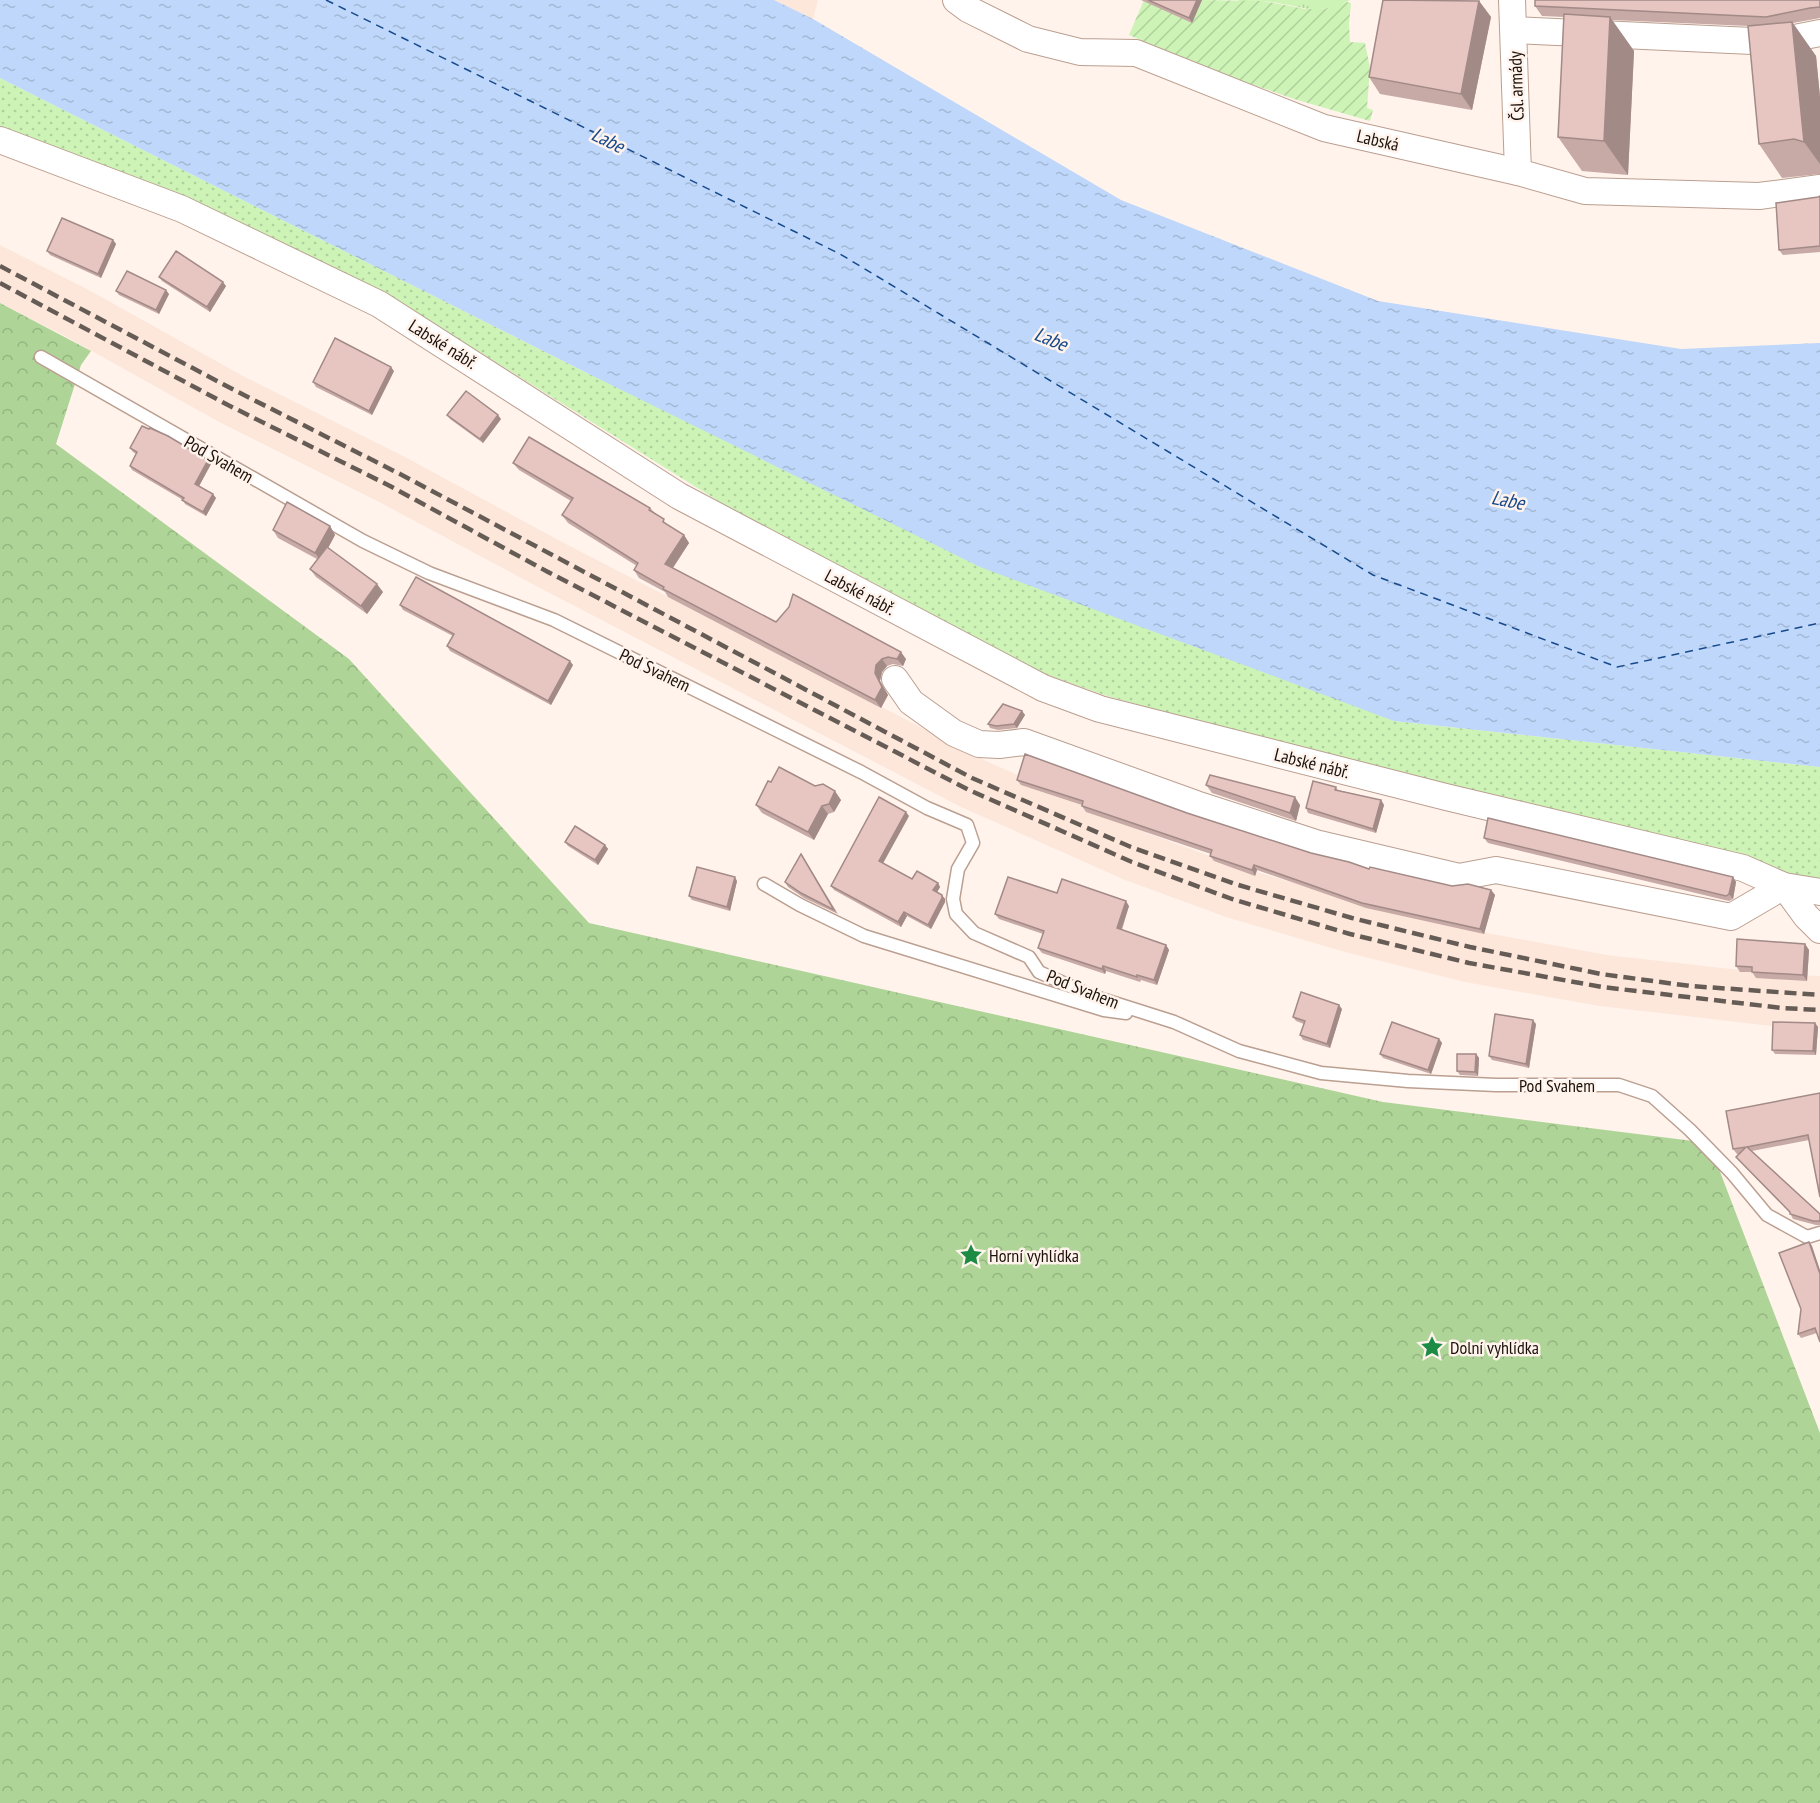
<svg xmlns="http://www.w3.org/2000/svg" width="1820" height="1803" font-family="'PT Sans Narrow',sans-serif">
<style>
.built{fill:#fde7db}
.grass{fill:url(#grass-dots)}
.forest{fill:url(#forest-crowns)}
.park{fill:url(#park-tufts)}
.garden{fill:url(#garden-furrows)}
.water{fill:url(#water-ripples)}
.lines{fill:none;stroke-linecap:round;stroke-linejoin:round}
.ferry{stroke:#174a8c;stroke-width:1.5;stroke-dasharray:8 6;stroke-linecap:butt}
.lane-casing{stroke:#bb9f90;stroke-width:15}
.street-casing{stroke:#bb9f90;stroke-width:28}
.lane{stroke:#fff;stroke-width:12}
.street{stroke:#fff;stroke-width:26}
.rail{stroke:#665c56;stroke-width:4.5;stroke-dasharray:12 6;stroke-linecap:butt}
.wall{fill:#c7a9a6}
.shaded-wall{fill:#a28a87}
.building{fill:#e7c5c1;stroke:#a28a87;stroke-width:1.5}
.labels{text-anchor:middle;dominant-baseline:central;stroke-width:5;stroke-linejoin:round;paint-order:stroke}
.street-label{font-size:18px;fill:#1c120d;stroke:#fff3ec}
.poi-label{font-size:18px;fill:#1c120d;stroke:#fff3ec;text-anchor:start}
.water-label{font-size:20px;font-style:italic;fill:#174a8c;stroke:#fff3ec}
</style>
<defs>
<pattern id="grass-dots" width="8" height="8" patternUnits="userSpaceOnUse" patternTransform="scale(1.5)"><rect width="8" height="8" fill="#cdf4b6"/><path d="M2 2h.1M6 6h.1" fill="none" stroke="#afd09b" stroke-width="1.8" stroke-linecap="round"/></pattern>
<pattern id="forest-crowns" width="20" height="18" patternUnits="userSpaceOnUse" patternTransform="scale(1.5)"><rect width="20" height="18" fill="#aed497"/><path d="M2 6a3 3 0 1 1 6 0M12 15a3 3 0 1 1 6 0" fill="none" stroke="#95b581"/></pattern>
<pattern id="park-tufts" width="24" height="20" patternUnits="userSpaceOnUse" patternTransform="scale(1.5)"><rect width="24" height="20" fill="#cdf4b6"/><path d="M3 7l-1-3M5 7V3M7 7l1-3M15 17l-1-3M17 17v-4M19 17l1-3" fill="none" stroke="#afd09b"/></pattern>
<pattern id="garden-furrows" width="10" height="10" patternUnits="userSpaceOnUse" patternTransform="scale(1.5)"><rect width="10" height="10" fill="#cdf4b6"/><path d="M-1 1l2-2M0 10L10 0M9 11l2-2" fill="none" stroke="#afd09b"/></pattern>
<pattern id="water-ripples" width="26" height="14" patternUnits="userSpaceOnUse" patternTransform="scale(1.5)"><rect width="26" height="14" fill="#bed7fa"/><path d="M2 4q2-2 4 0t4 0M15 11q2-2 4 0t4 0" fill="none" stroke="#a3b8d5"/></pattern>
</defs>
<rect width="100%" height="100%" fill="#fff3ec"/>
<g class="built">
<polygon points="774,0 818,0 813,19"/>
<polygon points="0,245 87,289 243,376 405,457 564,543 984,760 1144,832 1243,868 1359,902 1476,931 1607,955 1785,975 1820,976 1820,1028 1781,1027 1599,1006 1465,982 1345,952 1226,917 1125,880 961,807 540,588 381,503 219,422 63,335 0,303"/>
</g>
<polygon class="grass" points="0,78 587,373 1394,721 1820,767 1820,880 1787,874 1409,779 1107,696 1034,670 874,583 736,512 446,331 163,188 0,129"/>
<polygon class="forest" points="0,303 91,351 81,365 56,444 349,659 589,923 1383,1102 1709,1143 1820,1433 1820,1803 0,1803"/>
<path class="park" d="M1238 0H1350C1318 17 1302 6 1271 2 1260 0 1249 1 1238 1Z"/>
<polygon class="garden" points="1144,0 1192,22 1202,0 1263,1 1305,9 1324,9 1347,2 1351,3 1349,24 1350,42 1365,43 1370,68 1367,108 1373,110 1370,121 1294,99 1217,72 1129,35"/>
<polygon class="water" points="0,0 774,0 813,19 1121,200 1378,301 1681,349 1820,343 1820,767 1394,721 980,567 587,373 0,78"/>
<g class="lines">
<polyline class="ferry" points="326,0 840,254 1373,575 1617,667 1820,623"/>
<g class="lane-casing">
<g id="lane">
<polyline points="41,357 363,541 429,573 554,620 861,772 927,808 967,825 973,843 958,869 953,899 956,914 974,933 1029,957 1039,972 1092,996 1174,1022 1239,1051 1321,1073 1408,1081 1496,1085 1619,1085 1652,1096 1690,1130 1732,1173 1767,1215 1807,1237 1820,1233"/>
<polyline points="764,884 800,905 864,936 1104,1010 1126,1013"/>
</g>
</g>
<g class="street-casing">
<g id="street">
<polyline points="956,0 968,9 1028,39 1080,52 1136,53 1324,128 1518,172 1585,191 1759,196 1820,188"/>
<polyline points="1512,0 1518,172"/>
<polyline points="1514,30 1774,42 1820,33"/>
<polyline points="0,140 182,209 379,304 679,496 1043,688 1100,709 1446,797 1743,868 1784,886 1820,892"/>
<polyline points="895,679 911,702 954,733 979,744 999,745 1024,742 1196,804 1319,844 1459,877 1496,870 1731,917 1784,886"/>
<polyline points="1784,886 1806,916 1820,930"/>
</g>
</g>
<use href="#lane" class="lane"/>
<use href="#street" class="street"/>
<g class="rail">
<polyline points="0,266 236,391 400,474 972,778 1131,847 1235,884 1352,918 1470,947 1601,974 1690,986 1820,995"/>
<polyline points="0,283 228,405 390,486 548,572 969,790 1132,862 1232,899 1350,934 1469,963 1602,987 1782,1008 1820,1010"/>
</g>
</g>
<g class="wall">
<polygon points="1141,0 1202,0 1192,23"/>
<polygon points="1820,0 1820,18 1793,23 1816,56 1820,97 1820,174 1782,178 1759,144 1749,26 1612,20 1634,51 1628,175 1582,171 1558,137 1564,17 1542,16 1535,6"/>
<polygon points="1479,1 1491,17 1472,110 1380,94 1369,77"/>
<polygon points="1820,196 1820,252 1783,255 1779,250 1818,197"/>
<polygon points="113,240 116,244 101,278 50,255 47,251"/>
<polygon points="159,277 226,286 210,312 162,281"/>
<polygon points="116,291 169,294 159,314 119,295"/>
<polygon points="394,371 372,415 316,387 313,382"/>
<polygon points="447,415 501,419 483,443 450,419"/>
<polygon points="130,448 211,464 199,486 216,498 206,516 185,504 183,500 132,470 130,466 136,454 133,452"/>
<polygon points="513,463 650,508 654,512 669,526 684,535 689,543 673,568 776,622 906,659 903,666 893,664 887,666 882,672 880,681 888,695 881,708 668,597 665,592 639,578 634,570 637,566 568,523 562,515 571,501 519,470"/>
<polygon points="330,526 335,535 328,548 383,592 367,614 316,577 310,569 317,559 278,538 273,530"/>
<polygon points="400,605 573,665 551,705 450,651 447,646 453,636 403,610"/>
<polygon points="1022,711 1025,715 1017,728 998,730 990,728 988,724"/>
<polygon points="1017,780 1187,813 1311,853 1369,869 1452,886 1491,890 1495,895 1484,934 1366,908 1257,870 1255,876 1214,861 1210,856 1211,854 1086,812 1082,806 1082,805 1021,785"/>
<polygon points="771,782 815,786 841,800 834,812 828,814 814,840 762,813 756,805"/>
<polygon points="1206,785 1300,805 1296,821 1212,793"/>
<polygon points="1336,787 1338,790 1381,800 1384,805 1376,833 1308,813 1306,808"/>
<polygon points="909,816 883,863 912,879 938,883 940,887 937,892 945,899 945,902 931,929 907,916 901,927 834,890 831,886"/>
<polygon points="1484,838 1733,877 1736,882 1733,899 1729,901 1488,843"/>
<polygon points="565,842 605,845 608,849 598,865 568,846"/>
<polygon points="801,854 838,914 804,898 788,887 785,882"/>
<polygon points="737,881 730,911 692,900 689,896"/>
<polygon points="1057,893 1129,906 1122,930 1166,945 1169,950 1157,985 1141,980 1140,982 1106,971 1105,974 1042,953 1038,948 1043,934 999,919 995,914"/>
<polygon points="1805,944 1809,950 1807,981 1756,978 1752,972 1740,972 1736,966"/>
<polygon points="1342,1009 1330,1048 1303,1040 1300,1035 1304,1024 1296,1021 1293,1017"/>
<polygon points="1815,1023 1818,1027 1816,1055 1775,1054 1772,1050"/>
<polygon points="1536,1024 1529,1068 1492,1060 1489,1056"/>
<polygon points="1439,1039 1442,1043 1431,1074 1383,1058 1380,1054"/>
<polygon points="1476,1054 1479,1058 1478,1076 1460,1075 1457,1071"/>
<polygon points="1820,1093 1820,1198 1809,1140 1752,1151 1820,1214 1820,1225 1816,1225 1793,1219 1790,1213 1740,1161 1736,1157 1739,1154 1737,1154 1733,1149"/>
<polygon points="1809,1242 1812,1246 1817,1333 1801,1338 1798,1334"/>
</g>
<g class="shaded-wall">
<polygon points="1197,0 1202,0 1192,23 1189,18"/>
<polygon points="1479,1 1491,17 1472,110 1461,94"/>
<polygon points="1610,17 1634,51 1628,175 1604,141"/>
<polygon points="1792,22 1816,56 1820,97 1820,164 1804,142"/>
<polygon points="113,240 116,244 101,278 98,274"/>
<polygon points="223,282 226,286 210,312 207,307"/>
<polygon points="166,290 169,294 159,314 156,310"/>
<polygon points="391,367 394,371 372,415 369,411"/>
<polygon points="498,415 501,419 483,443 480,439"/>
<polygon points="208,460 211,464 198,488 195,484"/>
<polygon points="213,494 216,498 206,516 203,512"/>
<polygon points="330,526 335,535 321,561 315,553"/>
<polygon points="684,535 689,543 670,572 665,564"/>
<polygon points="377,584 383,592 367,614 361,606"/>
<polygon points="901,652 906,659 903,666 897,659"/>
<polygon points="882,659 887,666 882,672 880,681 888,695 881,708 875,700 875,673 876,665"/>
<polygon points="570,661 573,665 551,705 548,701"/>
<polygon points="1022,711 1025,715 1017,728 1014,724"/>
<polygon points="835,791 841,800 834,812 829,804"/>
<polygon points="1295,797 1300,805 1296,821 1290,813"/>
<polygon points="1381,800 1384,805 1376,833 1373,829"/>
<polygon points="822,806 828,814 814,840 808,832"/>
<polygon points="906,812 909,816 882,865 879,861"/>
<polygon points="605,845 608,849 598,865 595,860"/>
<polygon points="1254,865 1257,870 1255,876 1252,870"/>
<polygon points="735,877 737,881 730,911 727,907"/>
<polygon points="1733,877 1736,882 1733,899 1729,894"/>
<polygon points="938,883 940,887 936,894 933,890"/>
<polygon points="1491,890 1495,895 1484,934 1480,929"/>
<polygon points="942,895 945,899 945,902 931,929 928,925"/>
<polygon points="1126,901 1129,906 1120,933 1117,928"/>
<polygon points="904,912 907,916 901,927 898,922"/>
<polygon points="1805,944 1809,950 1807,981 1803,975"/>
<polygon points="1166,945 1169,950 1157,985 1154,980"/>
<polygon points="1103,966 1106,971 1105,974 1102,969"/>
<polygon points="1339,1005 1342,1009 1330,1048 1327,1044"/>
<polygon points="1533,1020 1536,1024 1529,1068 1526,1064"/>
<polygon points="1815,1023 1818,1027 1816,1055 1813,1051"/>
<polygon points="1439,1039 1442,1043 1431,1074 1428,1070"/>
<polygon points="1476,1054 1479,1058 1478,1076 1475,1072"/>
<polygon points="1809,1242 1812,1246 1820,1270 1820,1274"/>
</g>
<g class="building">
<polygon points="1148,0 1197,0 1189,18"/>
<polygon points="1383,0 1479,1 1461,94 1369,77"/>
<polygon points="1535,0 1820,0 1820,7 1810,8 1766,17 1535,6"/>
<polygon points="1564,14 1610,17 1604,141 1558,137"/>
<polygon points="1792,22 1804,142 1794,139 1759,144 1748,26"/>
<polygon points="1820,196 1820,246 1779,250 1776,203 1818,197"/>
<polygon points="62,218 113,240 98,274 47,251"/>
<polygon points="176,251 223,282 207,307 159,277"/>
<polygon points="127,271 166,290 156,310 116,291"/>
<polygon points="335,338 391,367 369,411 313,382"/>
<polygon points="466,391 498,415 480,439 447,415"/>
<polygon points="142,426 149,429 150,428 168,436 208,460 195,484 213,494 203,512 182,500 184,498 130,466 137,452 130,448"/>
<polygon points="529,437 650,508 649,510 664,519 663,522 684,535 665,564 776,622 789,607 793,594 901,652 897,659 888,657 882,659 876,665 875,673 882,687 875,700 663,589 664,587 634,570 638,563 562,515 573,498 513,463"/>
<polygon points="287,502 330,526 315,553 273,530"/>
<polygon points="327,547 377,584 361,606 310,569"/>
<polygon points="416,577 570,661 548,701 447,646 454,634 400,605"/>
<polygon points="1003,704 1022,711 1014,724 996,726 988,724"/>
<polygon points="1025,754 1187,813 1311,853 1349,862 1369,869 1370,867 1452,886 1468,884 1491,890 1480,929 1362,903 1254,865 1252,870 1210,856 1212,850 1082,806 1083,801 1017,780"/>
<polygon points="779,767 815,786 823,784 835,791 829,804 822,806 808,832 756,805 768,781 771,782"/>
<polygon points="1210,775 1295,797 1290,813 1206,785"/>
<polygon points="1313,781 1336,787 1335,790 1381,800 1373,829 1306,808"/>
<polygon points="879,797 906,812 879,861 912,879 917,871 938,883 933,890 942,895 942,898 928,925 904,912 898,922 831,886"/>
<polygon points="1488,818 1733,877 1729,894 1726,896 1484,838"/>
<polygon points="575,826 605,845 595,860 565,842"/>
<polygon points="801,854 834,910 801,893 785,882"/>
<polygon points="697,867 735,877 727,907 689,896"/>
<polygon points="1008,877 1057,893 1062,879 1126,901 1117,928 1166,945 1154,980 1137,975 1137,977 1103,966 1102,969 1038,948 1044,931 995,914"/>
<polygon points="1737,939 1805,944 1803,975 1752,972 1752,967 1736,966"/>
<polygon points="1301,992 1339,1005 1327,1044 1300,1035 1305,1021 1293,1017"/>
<polygon points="1495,1014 1533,1020 1526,1064 1489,1056"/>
<polygon points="1392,1022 1439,1039 1428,1070 1380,1054"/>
<polygon points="1773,1022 1815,1023 1813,1051 1772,1050"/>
<polygon points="1457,1054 1476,1054 1475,1072 1457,1071"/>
<polygon points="1820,1093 1820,1197 1808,1135 1747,1147 1820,1214 1820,1221 1813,1221 1790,1214 1790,1212 1736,1157 1746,1147 1733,1149 1726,1111"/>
<polygon points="1809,1242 1820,1274 1820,1342 1815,1328 1798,1334 1801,1309 1779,1253"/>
</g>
<defs>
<g id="sight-bare" transform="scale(1.8)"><path d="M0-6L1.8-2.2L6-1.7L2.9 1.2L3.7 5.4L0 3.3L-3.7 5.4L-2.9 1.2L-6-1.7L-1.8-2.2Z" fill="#1c8c45" stroke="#fff3ec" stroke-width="2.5" paint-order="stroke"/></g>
</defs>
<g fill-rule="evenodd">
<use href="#sight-bare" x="971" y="1255"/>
<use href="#sight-bare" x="1432" y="1347"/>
</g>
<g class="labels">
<g class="street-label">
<text transform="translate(1516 86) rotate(-92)">Čsl. armády</text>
<text transform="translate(1378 140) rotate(13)">Labská</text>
<text transform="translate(443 344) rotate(32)">Labské nábř.</text>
<text transform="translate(219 459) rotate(30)">Pod Svahem</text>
<text transform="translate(860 592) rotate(28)">Labské nábř.</text>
<text transform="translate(655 670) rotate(26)">Pod Svahem</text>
<text transform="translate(1312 763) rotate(14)">Labské nábř.</text>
<text transform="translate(1083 989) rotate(22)">Pod Svahem</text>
<text x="1557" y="1085">Pod Svahem</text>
</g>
<g class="poi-label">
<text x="989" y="1255">Horní vyhlídka</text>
<text x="1450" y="1347">Dolní vyhlídka</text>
</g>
<g class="water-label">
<text transform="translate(608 140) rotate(26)">Labe</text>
<text transform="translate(1051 339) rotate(22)">Labe</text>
<text transform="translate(1508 500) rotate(11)">Labe</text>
</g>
</g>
</svg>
